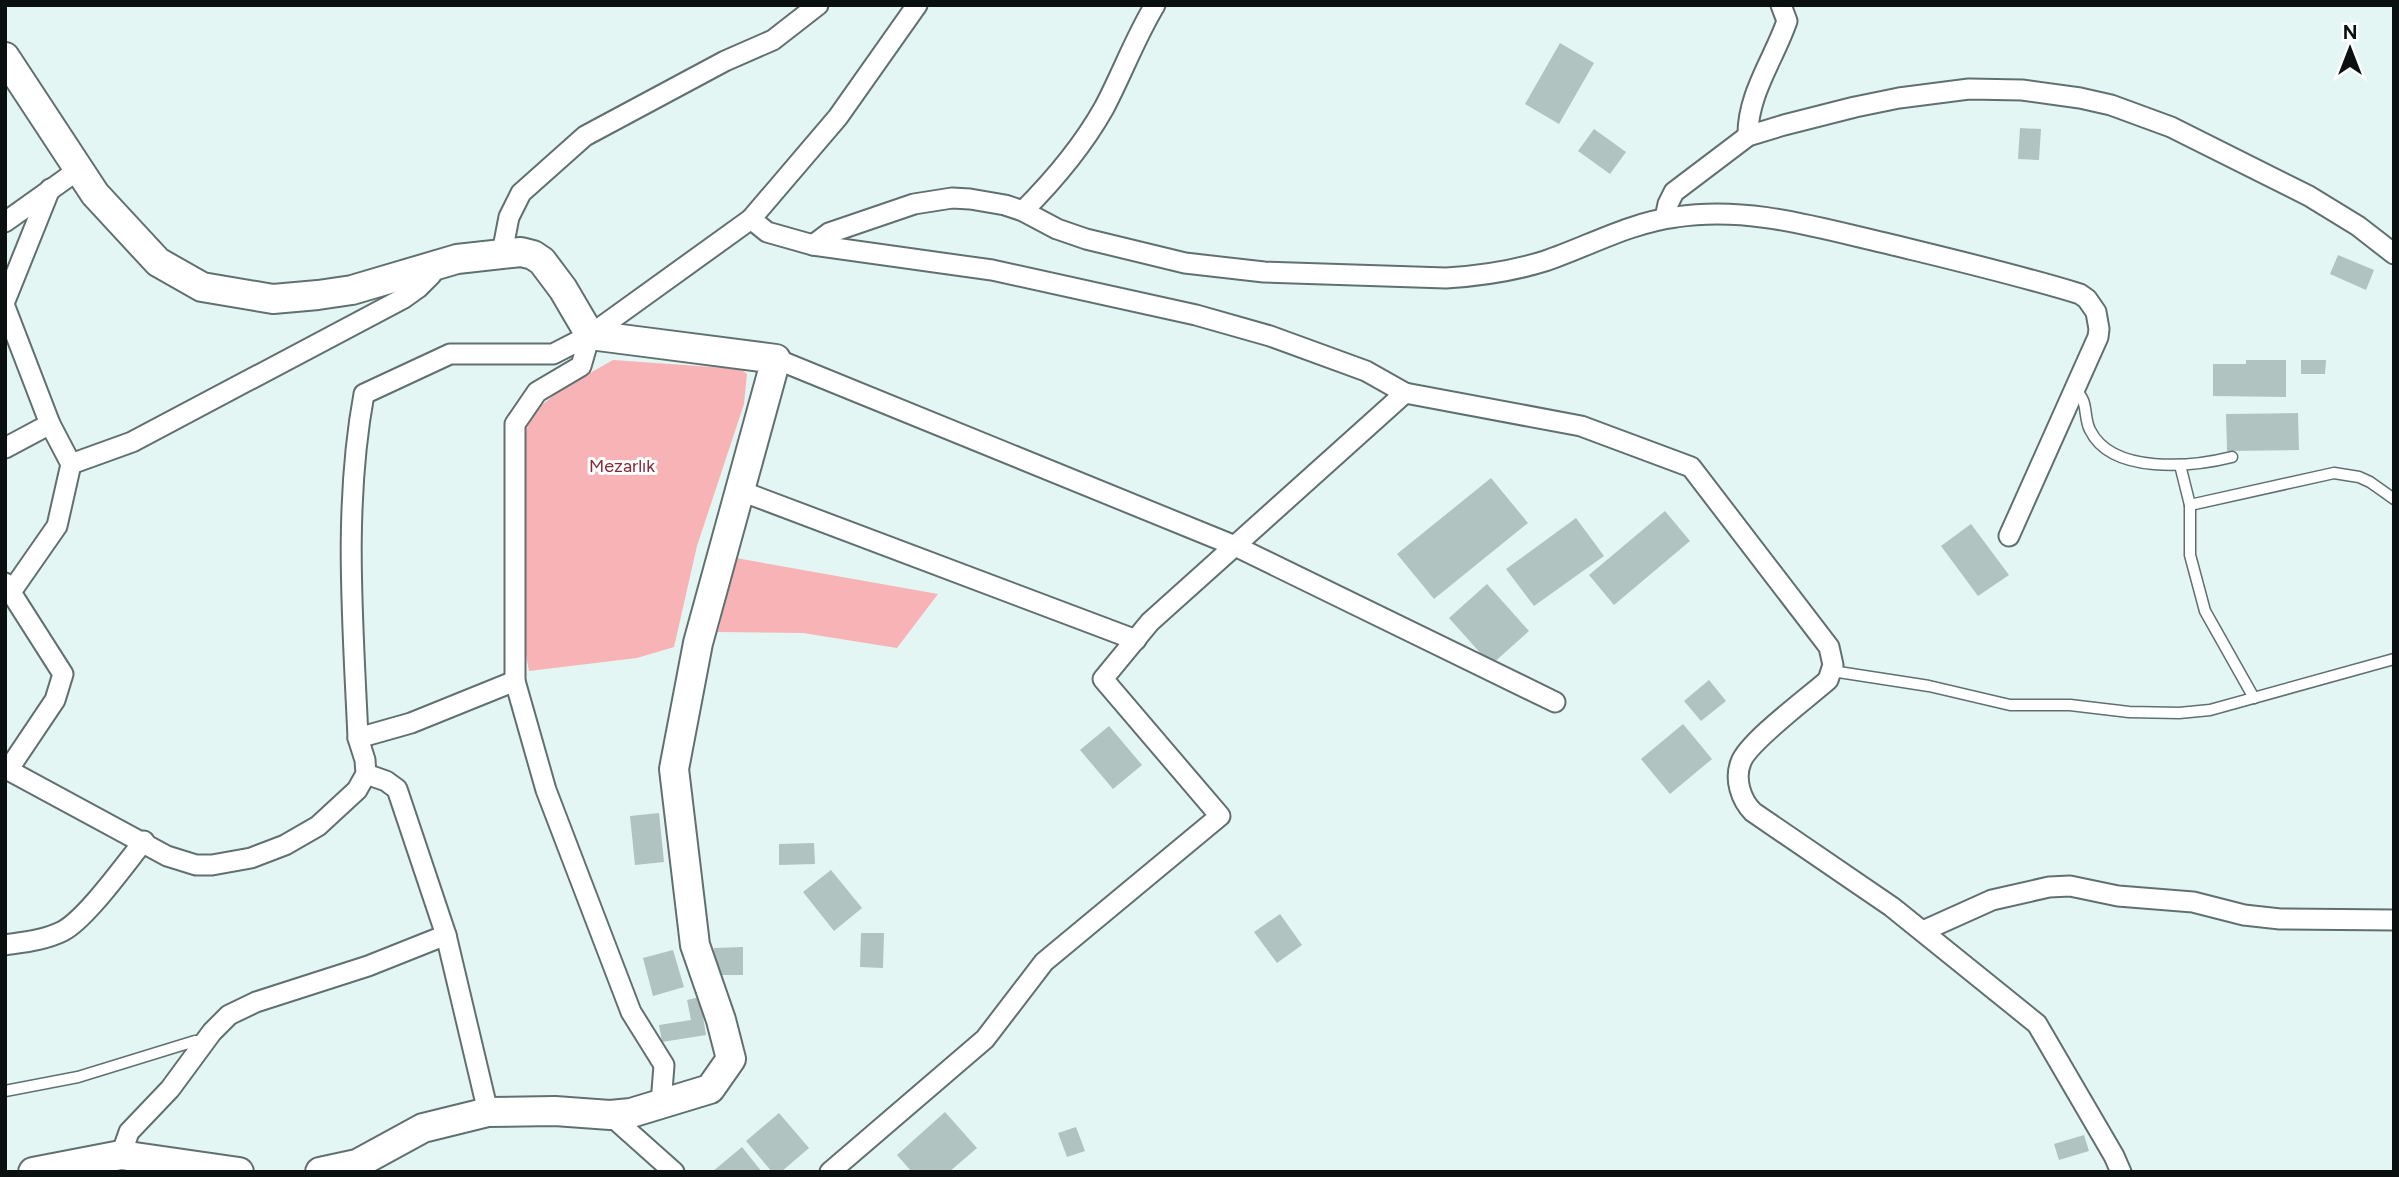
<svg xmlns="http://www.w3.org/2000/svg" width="2399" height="1177" font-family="Figtree,sans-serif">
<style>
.green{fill:#f7b3b6}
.building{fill:#b1c3c1}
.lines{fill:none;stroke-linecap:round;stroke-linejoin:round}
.lane-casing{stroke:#60706e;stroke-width:13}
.street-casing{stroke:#60706e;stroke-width:23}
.secondary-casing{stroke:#60706e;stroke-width:32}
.lane{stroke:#fff;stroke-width:10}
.street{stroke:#fff;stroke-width:19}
.secondary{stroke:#fff;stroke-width:28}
.labels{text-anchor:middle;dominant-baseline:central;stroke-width:6;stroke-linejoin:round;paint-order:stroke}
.park-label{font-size:18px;fill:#842834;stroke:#fff}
</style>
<rect width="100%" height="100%" fill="#e4f6f4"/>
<g class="green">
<polygon points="613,360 741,369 747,374 744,404 697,546 674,647 637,658 529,671 524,644 524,432 537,409 560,390"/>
<polygon points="736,558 938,594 897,648 803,633 718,632"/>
</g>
<g class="building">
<polygon points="1560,43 1594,63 1559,124 1525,104"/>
<polygon points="2020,128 2041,129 2039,160 2018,159"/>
<polygon points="1594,129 1626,152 1610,174 1578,151"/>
<polygon points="2338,255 2374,270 2366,290 2330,274"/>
<polygon points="2246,360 2286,360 2286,397 2213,396 2213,364 2246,364"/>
<polygon points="2301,360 2326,360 2325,374 2301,374"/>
<polygon points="2298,413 2299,450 2227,451 2226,414"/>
<polygon points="1491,478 1528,523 1434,599 1397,554"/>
<polygon points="1665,511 1690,541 1614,605 1589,575"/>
<polygon points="1576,518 1604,556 1534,606 1506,569"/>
<polygon points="1971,524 2009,575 1978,596 1941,546"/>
<polygon points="1487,584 1529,631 1491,665 1449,618"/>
<polygon points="1709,680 1726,701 1701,721 1684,701"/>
<polygon points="1683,724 1712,759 1670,794 1641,759"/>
<polygon points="1109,726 1142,765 1113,789 1080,750"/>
<polygon points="659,813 664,862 635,865 630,816"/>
<polygon points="814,843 815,864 779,865 779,844"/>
<polygon points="831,870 862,908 834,931 803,892"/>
<polygon points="1280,914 1302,945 1277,963 1254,932"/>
<polygon points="861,933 884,933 883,968 860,967"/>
<polygon points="743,947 743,975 715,975 714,948"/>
<polygon points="673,950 684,987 653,996 643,958"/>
<polygon points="700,997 706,1035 662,1042 659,1025 691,1020 687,1000"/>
<polygon points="945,1112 977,1148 949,1172 912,1172 897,1155"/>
<polygon points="779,1113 809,1148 781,1172 772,1172 746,1141"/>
<polygon points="1076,1127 1085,1151 1067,1157 1058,1133"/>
<polygon points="2084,1135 2089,1151 2059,1160 2054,1144"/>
<polygon points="742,1147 762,1172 712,1172"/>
</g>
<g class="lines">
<g class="lane-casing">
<g id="lane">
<path d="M2075 391C2089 399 2083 417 2090 430 2112 475 2192 467 2232 457"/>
<polyline points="2180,465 2190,505 2190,555 2205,611 2254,698"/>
<polyline points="2190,505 2334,473 2359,477 2370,482 2394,499"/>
<polyline points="1832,671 1929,686 2010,705 2070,705 2129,712 2179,713 2210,710 2394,659"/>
<polyline points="5,1091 78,1077 195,1041 204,1042"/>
</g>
</g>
<g class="street-casing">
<g id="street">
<path d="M1748 136C1747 95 1774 59 1787 21L1781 5"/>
<path d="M1023 211C1054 180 1082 147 1104 108 1122 74 1135 38 1155 5"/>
<polyline points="1665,218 1668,204 1674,192 1748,136 1784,125 1855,107 1899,98 1969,89 2022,90 2080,98 2111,105 2171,127 2309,196 2358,226 2394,254"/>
<polyline points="751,219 838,117 917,5"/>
<polyline points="5,222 78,170"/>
<path d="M813 245 829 233 914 204 952 198 970 199 1005 205 1023 211 1057 229 1086 239 1185 263 1264 272 1446 278C1480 276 1513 271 1545 261 1589 246 1629 223 1676 217 1748 206 1815 227 1885 243 1950 259 2015 274 2080 294L2087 299 2096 312 2099 329 2098 337 2009 536"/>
<polyline points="502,253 509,217 521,193 585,136 725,61 773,40 818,5"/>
<polyline points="5,301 50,189"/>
<polyline points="5,307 50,424 71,464 57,526 11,592"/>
<polyline points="590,335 751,219 767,232 813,245 992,270 1196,315 1270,336 1366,371 1405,393 1150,622 1103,679 1220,816 1044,962 985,1039 830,1172"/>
<polyline points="776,359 1235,546 1555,702"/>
<path d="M1405 393 1581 426 1691 467 1829 647 1833 665 1828 680C1810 696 1748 742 1741 762 1734 779 1741 800 1753 812L1892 907 2037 1024 2114 1156 2121 1172"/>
<polyline points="5,448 50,424"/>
<polyline points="71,464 132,442 404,298 418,288 431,275 430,265"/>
<polyline points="741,491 1136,640"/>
<polyline points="5,583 63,674 55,700 8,770 5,770"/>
<polyline points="358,738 411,723 515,681"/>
<path d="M8 770 167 856 196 865H212L251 858 285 845 318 826 357 790 366 774 365 760 358 738C353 624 343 507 364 394L450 354H553L590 335 581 366 537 392 515 424V681L546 790 631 1012 664 1065 661 1104"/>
<polyline points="366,774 386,781 397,789 446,935 488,1112"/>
<polyline points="1923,931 1992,900 2049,887 2070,886 2118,896 2193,902 2244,915 2280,919 2394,920"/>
<path d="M5 945C25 942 45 940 63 931 87 918 125 864 144 841"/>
<polyline points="610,1115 674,1172"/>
<polyline points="121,1155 129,1132 170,1089 212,1032 229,1015 256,1002 368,966 446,935"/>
</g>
</g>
<g class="secondary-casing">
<g id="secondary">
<polyline points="5,57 95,194 158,262 202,287 273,299 318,295 352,290 457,259 521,252 533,255 542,261 563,289 590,335 776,359 698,643 674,769 695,945 721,1020 731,1059 710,1089 631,1113 610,1115 555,1111 488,1112 423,1128 357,1164 320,1172"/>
<polyline points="33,1172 121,1155 239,1172"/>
</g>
</g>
<use href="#lane" class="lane"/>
<use href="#street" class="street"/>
<use href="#secondary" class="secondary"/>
</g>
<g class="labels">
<g class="park-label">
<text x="622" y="466">Mezarlık</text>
</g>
</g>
<rect width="2399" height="1177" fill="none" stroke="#0a100f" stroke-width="14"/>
<g transform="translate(2350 49)" stroke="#ffffff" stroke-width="5" paint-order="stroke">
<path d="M0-5L12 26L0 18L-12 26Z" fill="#0a100f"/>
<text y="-10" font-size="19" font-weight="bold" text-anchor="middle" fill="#0a100f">N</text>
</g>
</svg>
